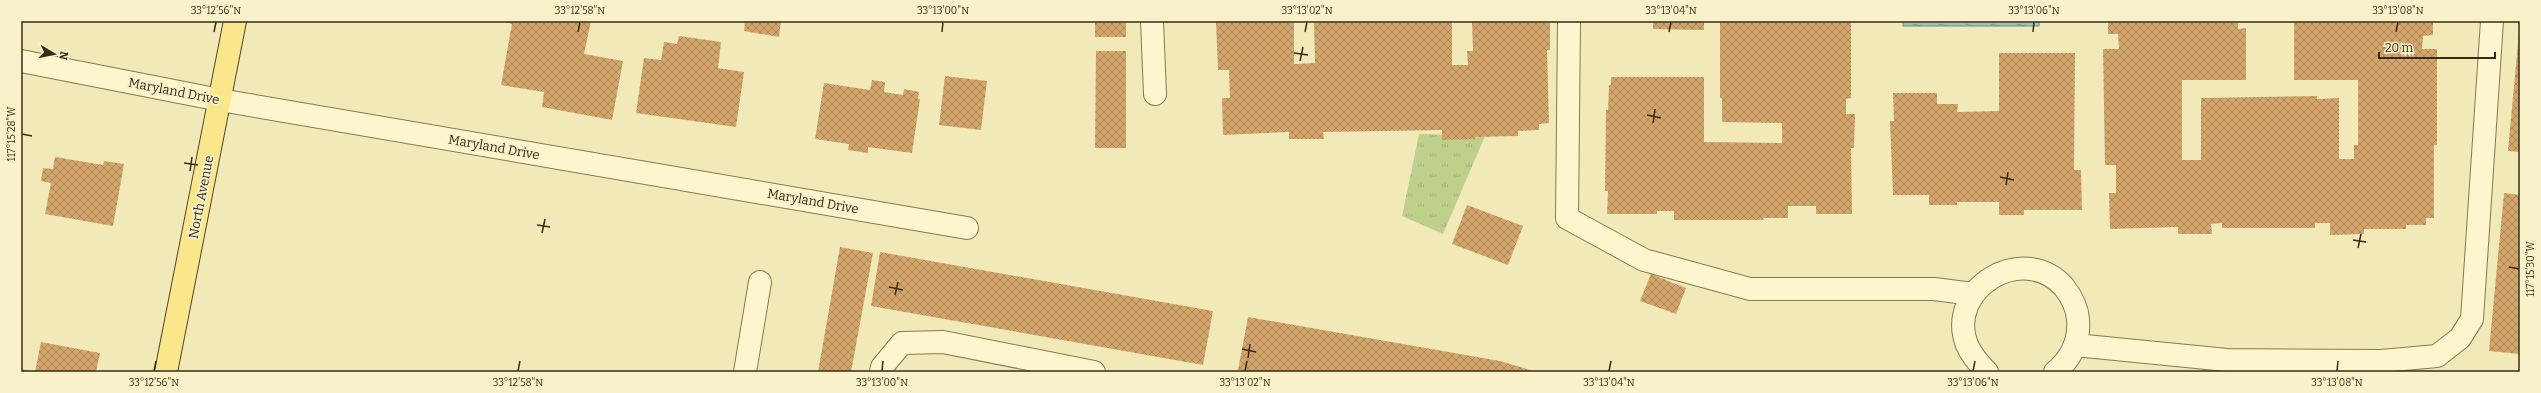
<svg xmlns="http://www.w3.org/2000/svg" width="2541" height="393" font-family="Bitter,serif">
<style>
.park{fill:url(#park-tufts)}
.water{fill:url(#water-ripples);stroke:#668f8b}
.building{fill:url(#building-cross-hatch)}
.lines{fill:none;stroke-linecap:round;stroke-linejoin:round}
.minor-casing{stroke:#897753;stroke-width:24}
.major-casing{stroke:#564428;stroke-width:24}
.minor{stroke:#fcf5cd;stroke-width:22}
.major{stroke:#fae78c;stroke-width:22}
.ticks{fill:none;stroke:#372c19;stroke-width:1.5}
.labels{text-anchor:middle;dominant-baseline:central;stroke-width:3.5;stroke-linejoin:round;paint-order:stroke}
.street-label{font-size:13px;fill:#372c19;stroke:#f8f1ca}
.neatline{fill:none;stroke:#372c19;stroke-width:1.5}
.ticks-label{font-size:10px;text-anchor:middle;fill:#372c19}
</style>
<defs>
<pattern id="park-tufts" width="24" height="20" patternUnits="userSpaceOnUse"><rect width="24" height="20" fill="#bfd08d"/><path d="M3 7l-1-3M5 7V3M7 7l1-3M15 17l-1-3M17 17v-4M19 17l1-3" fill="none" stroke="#a5b379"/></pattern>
<pattern id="water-ripples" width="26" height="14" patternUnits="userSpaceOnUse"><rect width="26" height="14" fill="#9fc1bc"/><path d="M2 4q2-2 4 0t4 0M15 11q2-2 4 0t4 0" fill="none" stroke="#829d98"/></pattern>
<pattern id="building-cross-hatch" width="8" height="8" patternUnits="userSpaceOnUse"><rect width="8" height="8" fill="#d4a56b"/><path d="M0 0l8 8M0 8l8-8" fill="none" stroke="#ad8757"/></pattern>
</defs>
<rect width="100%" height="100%" fill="#f2e9b9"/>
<polygon class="park" points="1419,134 1485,136 1443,234 1402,216"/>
<rect class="water" x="1903" y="21" width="136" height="5"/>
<g class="building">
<polygon points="502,21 591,21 584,54 623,61 612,120 542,107 544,92 501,85 512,24"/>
<polygon points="745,21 781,21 779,37 744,31"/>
<rect x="1095" y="21" width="31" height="16"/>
<polygon points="1216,21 1294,21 1294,64 1315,63 1314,21 1452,21 1452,65 1468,65 1467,51 1473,51 1472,21 1550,21 1550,50 1547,50 1549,123 1539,124 1539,130 1518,131 1518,136 1475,137 1475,139 1442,140 1442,130 1323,132 1324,139 1289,139 1289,132 1223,135 1222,98 1230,98 1229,70 1218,70"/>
<polygon points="1653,21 1704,21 1704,30 1653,29"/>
<polygon points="1720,21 1851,21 1851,98 1846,99 1846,114 1855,114 1854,148 1851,148 1852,214 1816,214 1816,206 1788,206 1788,218 1763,218 1764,220 1674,220 1674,211 1657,211 1657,214 1607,214 1608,191 1605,191 1606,110 1608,110 1609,85 1611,85 1611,77 1704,77 1704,142 1782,143 1782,123 1722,122 1722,98 1720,98"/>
<polygon points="2108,21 2238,21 2238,29 2246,28 2246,80 2182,80 2182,160 2201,160 2201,98 2317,96 2317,99 2339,98 2339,159 2354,159 2354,145 2358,145 2358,80 2294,80 2294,21 2433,21 2433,35 2423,36 2422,49 2437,49 2437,145 2434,145 2434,218 2426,218 2426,225 2406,225 2406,229 2364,229 2364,234 2330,235 2330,223 2315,223 2315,228 2222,228 2222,223 2211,224 2212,234 2178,234 2178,227 2110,229 2109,193 2116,193 2116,165 2105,165 2103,49 2119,49 2118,34 2108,34"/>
<polygon points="2519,32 2520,32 2520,152 2508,151"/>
<polygon points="679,36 721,42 718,68 744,72 736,127 636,113 644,58 661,60 664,42 677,44"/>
<polygon points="1096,51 1126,51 1126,148 1095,148"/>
<polygon points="1999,53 2075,53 2074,170 2081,170 2082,210 2024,210 2024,215 1999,215 1999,202 1957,202 1957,205 1929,205 1929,195 1893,195 1890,121 1894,121 1893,93 1937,93 1937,104 1958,104 1957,112 1999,111"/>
<polygon points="945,76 987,81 981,130 939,125"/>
<polygon points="872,80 885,82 884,92 903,95 904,89 919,92 918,99 920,99 912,153 868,147 868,153 848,150 849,144 815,139 824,83 870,90"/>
<polygon points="55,157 103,165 104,161 124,164 113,226 45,214 51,183 41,181 43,168 53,169"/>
<polygon points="2504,193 2520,195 2520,354 2489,351"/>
<polygon points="1467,205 1523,226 1508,265 1452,244"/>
<polygon points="840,247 873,253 851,372 818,372"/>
<polygon points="880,252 1213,311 1203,365 871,306"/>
<polygon points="1651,274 1686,288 1676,314 1640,301"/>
<polygon points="1248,317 1500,361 1537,372 1249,372 1238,370"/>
<polygon points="41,342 100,353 96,372 35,372"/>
<polygon points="21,369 31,371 31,372 21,372"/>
</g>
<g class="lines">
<g class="minor-casing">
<g id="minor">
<polyline points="1152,21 1155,94"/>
<polyline points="1569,21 1567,218 1644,260 1750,289 1934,289 1973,294"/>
<polyline points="21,61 220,100 967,228"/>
<polyline points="2075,345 2227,360 2381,361 2437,356 2460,338 2472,319 2492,21"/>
<polyline points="745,372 760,282"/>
<polyline points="881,372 882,367 902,343 943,342 1094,372"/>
<path d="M1987 372C1979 364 1972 356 1967 345 1945 289 2023 241 2064 287 2071 296 2077 307 2078 319 2080 341 2072 358 2055 372"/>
</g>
</g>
<g class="major-casing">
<polyline id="major" points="166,372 235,21"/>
</g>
<use href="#minor" class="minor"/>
<use href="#major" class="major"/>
</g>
<path class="ticks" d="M214 32 216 22M578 32 580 22M942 32 943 22M1305 32 1307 22M1669 32 1671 22M2033 32 2034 22M2396 32 2398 22M1294 53 1308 55M1300 61 1303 47M1647 115 1661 118M1653 123 1655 109M22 134 32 136M184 163 198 165M190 171 192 157M2000 177 2014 180M2006 185 2008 172M537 225 550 227M542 233 545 219M2353 240 2366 242M2358 248 2361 234M2509 267 2519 269M889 287 903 290M895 295 898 282M1242 349 1256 352M1248 358 1250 344M154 371 156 361M518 371 520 361M882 371 883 361M1245 371 1247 361M1609 371 1611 361M1973 371 1975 361M2337 371 2338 361"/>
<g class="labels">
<g class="street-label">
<text transform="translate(174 91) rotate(11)">Maryland Drive</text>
<text transform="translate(494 147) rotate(10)">Maryland Drive</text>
<text transform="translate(201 197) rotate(-79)">North Avenue</text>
<text transform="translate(813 201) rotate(10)">Maryland Drive</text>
</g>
</g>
<rect width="2541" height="393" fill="none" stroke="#f8f1ca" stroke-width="44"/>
<g transform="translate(54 54) rotate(100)" stroke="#f8f1ca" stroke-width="3" paint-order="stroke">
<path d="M0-3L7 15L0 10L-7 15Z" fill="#372c19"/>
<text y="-6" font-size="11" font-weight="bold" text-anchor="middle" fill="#372c19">N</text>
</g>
<path d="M2379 52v6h116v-6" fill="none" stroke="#372c19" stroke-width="2"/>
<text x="2385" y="52" font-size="12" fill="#372c19" stroke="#f8f1ca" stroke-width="3" paint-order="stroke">20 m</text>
<rect x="22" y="22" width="2497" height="349" class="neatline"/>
<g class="ticks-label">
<text x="216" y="14">33°12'56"N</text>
<text x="580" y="14">33°12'58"N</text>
<text x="943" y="14">33°13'00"N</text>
<text x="1307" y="14">33°13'02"N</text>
<text x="1671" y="14">33°13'04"N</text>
<text x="2034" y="14">33°13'06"N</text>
<text x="2398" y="14">33°13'08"N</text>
<text transform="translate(11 134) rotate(-90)" y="4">117°15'28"W</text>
<text transform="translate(2530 269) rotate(-90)" y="4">117°15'30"W</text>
<text x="154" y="386">33°12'56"N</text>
<text x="518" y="386">33°12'58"N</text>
<text x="882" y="386">33°13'00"N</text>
<text x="1245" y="386">33°13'02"N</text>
<text x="1609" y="386">33°13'04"N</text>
<text x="1973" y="386">33°13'06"N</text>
<text x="2337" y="386">33°13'08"N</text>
</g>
</svg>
